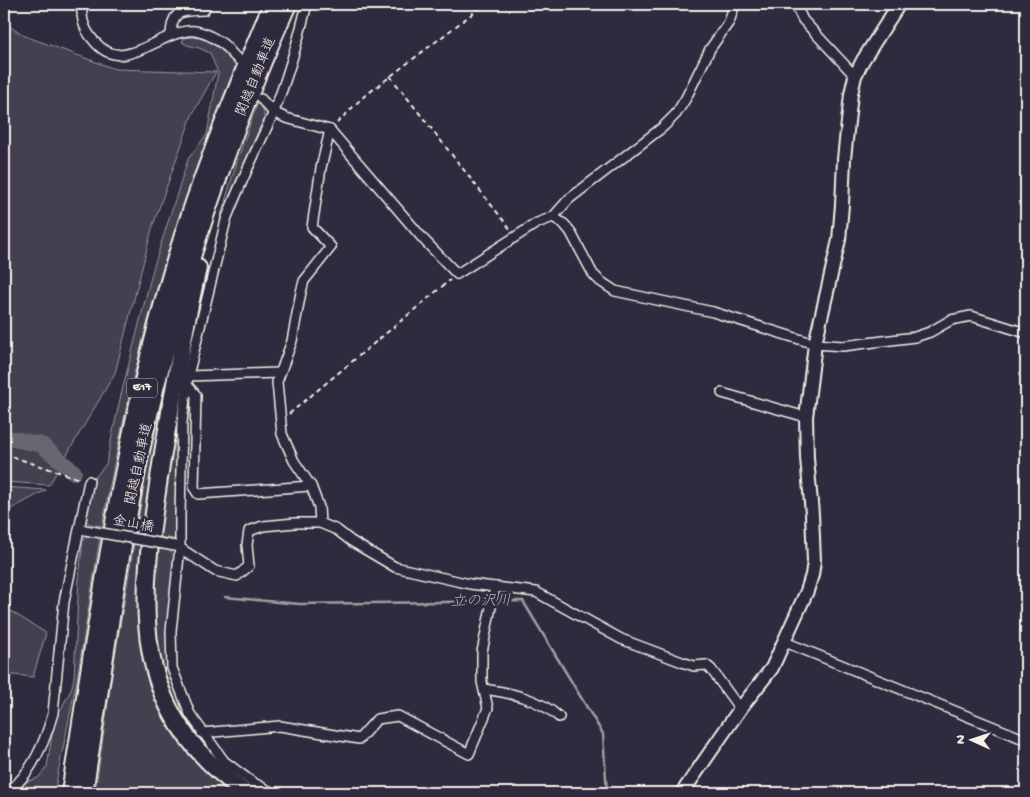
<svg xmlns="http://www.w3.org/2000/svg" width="1030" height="797" font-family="'Gochi Hand','Klee One',sans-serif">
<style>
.green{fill:#454050;stroke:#9c989c}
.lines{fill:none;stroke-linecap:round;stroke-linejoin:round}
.stream{stroke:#a19ea0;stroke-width:2.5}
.river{stroke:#6a6670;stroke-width:16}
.street-casing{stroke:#f4f1e8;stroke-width:12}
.secondary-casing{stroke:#f4f1e8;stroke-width:16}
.highway-casing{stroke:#f4f1e8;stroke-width:20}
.path{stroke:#f4f1e8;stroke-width:2;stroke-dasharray:5 4;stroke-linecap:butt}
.street{stroke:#2f2a3d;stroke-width:9}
.secondary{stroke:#2f2a3d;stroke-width:12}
.highway{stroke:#2f2a3d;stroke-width:16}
.street-bridge-casing{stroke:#f4f1e8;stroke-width:12;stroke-linecap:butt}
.street-bridge{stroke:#2f2a3d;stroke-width:9}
.labels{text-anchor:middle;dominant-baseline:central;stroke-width:5;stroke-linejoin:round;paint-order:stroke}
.shield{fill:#2f2a3d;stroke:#b9b5b5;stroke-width:1}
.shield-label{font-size:12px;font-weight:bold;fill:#f4f1e8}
.street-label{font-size:14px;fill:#f4f1e8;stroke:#2f2a3d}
.water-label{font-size:15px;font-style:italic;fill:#b6b2b2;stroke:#2f2a3d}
</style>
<rect width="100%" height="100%" fill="#2f2a3d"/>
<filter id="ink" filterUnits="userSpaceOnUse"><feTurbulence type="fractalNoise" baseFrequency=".02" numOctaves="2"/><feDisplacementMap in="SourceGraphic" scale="10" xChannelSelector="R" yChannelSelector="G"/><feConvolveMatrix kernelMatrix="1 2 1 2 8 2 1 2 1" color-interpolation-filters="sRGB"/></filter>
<g filter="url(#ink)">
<g class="green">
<polygon points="4,23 25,36 115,69 216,72 192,115 153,225 115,373 49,485 4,482"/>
<path d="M193 37C214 40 222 50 236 65 208 135 182 204 161 275 136 358 118 442 102 526L90 524 86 521 93 480 106 464 120 399 153 269 188 159 207 134 218 73 210 53 199 48 187 45 182 42 184 38Z"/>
<polygon points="258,102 264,111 264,118 230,195 222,218 220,218 238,158"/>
<polygon points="175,353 145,534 136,533 149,455"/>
<polygon points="180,411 175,497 175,539 157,537 177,412"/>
<polygon points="4,487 46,490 4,513"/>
<polygon points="86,536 100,538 77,679 54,793 9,793 25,782 38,778 47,767 54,722 71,690 74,678 79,577 83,540"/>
<path d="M134 544 143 545C140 571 137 598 138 625 141 674 164 728 198 763 210 775 224 784 237 793 210 793 184 788 156 788 136 787 115 790 95 793L113 668Z"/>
<polygon points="156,549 175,550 175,567 166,634 168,657 205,741 266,793 260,793 232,776 195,739 169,694 153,624"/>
<polygon points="4,607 46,633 33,677 4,674"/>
</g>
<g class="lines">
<polyline class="stream" points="225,597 299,604 523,601 603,734 607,793"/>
<polyline class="river" points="4,437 42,445 74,472"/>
<g class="street-casing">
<g id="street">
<path d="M82 4C81 20 84 30 95 42 125 77 161 28 195 31 204 32 216 39 223 44 229 49 233 56 239 60"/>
<polyline points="795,4 803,20 855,76"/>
<path d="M171 35C172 9 182 11 204 10L206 4"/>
<polyline points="261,99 273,112 286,118 330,130 424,240 457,274 537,223 553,217 564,224 570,231 593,274 600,281 615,291 713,312 815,344 843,346 915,337 930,332 951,320 971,316 1026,333"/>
<polyline points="553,217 569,199 663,127 676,114 686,98 710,49 729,22 735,4"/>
<polyline points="188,376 280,373"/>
<polyline points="187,385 196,395 194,488 198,494 311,486"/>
<polyline points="722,393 806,417"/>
<polyline points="320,523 319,507 311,486 294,461 282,434 277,382 292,341 301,292 304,281 331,247 312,227 321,168 330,130"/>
<polyline points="177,546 215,571 237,576 249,566 247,545 249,531 263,526 295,523 320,523 337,530 351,541 395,567 470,584 536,592 621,639 682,662 694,666 706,665 711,669 740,709"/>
<polyline points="785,642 1026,740"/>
<path d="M484 689C511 693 538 698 559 717"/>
<polyline points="202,733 280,726 359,739 377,719 398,716 469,754 488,708 482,682 482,652 495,587"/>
<path d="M6 793C32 775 45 742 53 713L64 602 89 481"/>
<path d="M273 793 252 782 224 761 190 714 172 668 171 631 180 547V517L182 422 188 376 226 220C240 183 257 149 273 114 287 79 298 41 307 4"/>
</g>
</g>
<g class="secondary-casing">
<polyline id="secondary" points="682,793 740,709 772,668 807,591 812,575 814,561 812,514 807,458 806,417 815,344 839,240 842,205 844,159 851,94 855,76 863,60 899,4"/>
</g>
<g class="highway-casing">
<g id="highway">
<path d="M198 268C183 333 172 399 161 465 141 597 122 705 246 793"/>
<path d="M70 793C100 603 126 410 186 226 211 150 241 77 272 4"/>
<path d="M84 793C103 673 119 551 145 432 178 285 226 142 288 4"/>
</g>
</g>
<g class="path">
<polyline points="390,76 511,230"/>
<polyline points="337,123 362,98 485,4"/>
<polyline points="289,414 450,280"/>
<polyline points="4,454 80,479"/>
</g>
<use href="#street" class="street"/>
<use href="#secondary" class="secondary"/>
<use href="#highway" class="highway"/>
<g class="street-bridge-casing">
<polyline id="street-bridge" points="85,530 175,546"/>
</g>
<use href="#street-bridge" class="street-bridge"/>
</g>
</g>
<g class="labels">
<rect class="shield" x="127" y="378.5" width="30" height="19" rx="4"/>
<g class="shield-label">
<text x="142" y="388">E17</text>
</g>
<g class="street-label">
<text transform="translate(257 77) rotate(-68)">関越自動車道</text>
<text transform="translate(140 464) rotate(-78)">関越自動車道</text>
<text transform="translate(133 525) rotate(10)">金山橋</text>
</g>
<g class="water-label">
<text transform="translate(481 602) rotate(-1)">立の沢川</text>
</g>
</g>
<rect width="1030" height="797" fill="none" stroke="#2f2a3d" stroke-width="20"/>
<rect x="10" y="10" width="1010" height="777" fill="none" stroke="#f4f1e8" stroke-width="2" filter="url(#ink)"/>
<g transform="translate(972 740) rotate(273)" stroke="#2f2a3d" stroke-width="4" paint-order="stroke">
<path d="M0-4L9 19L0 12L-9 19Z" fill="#f4f1e8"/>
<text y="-8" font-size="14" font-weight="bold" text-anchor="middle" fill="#f4f1e8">N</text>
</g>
</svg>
